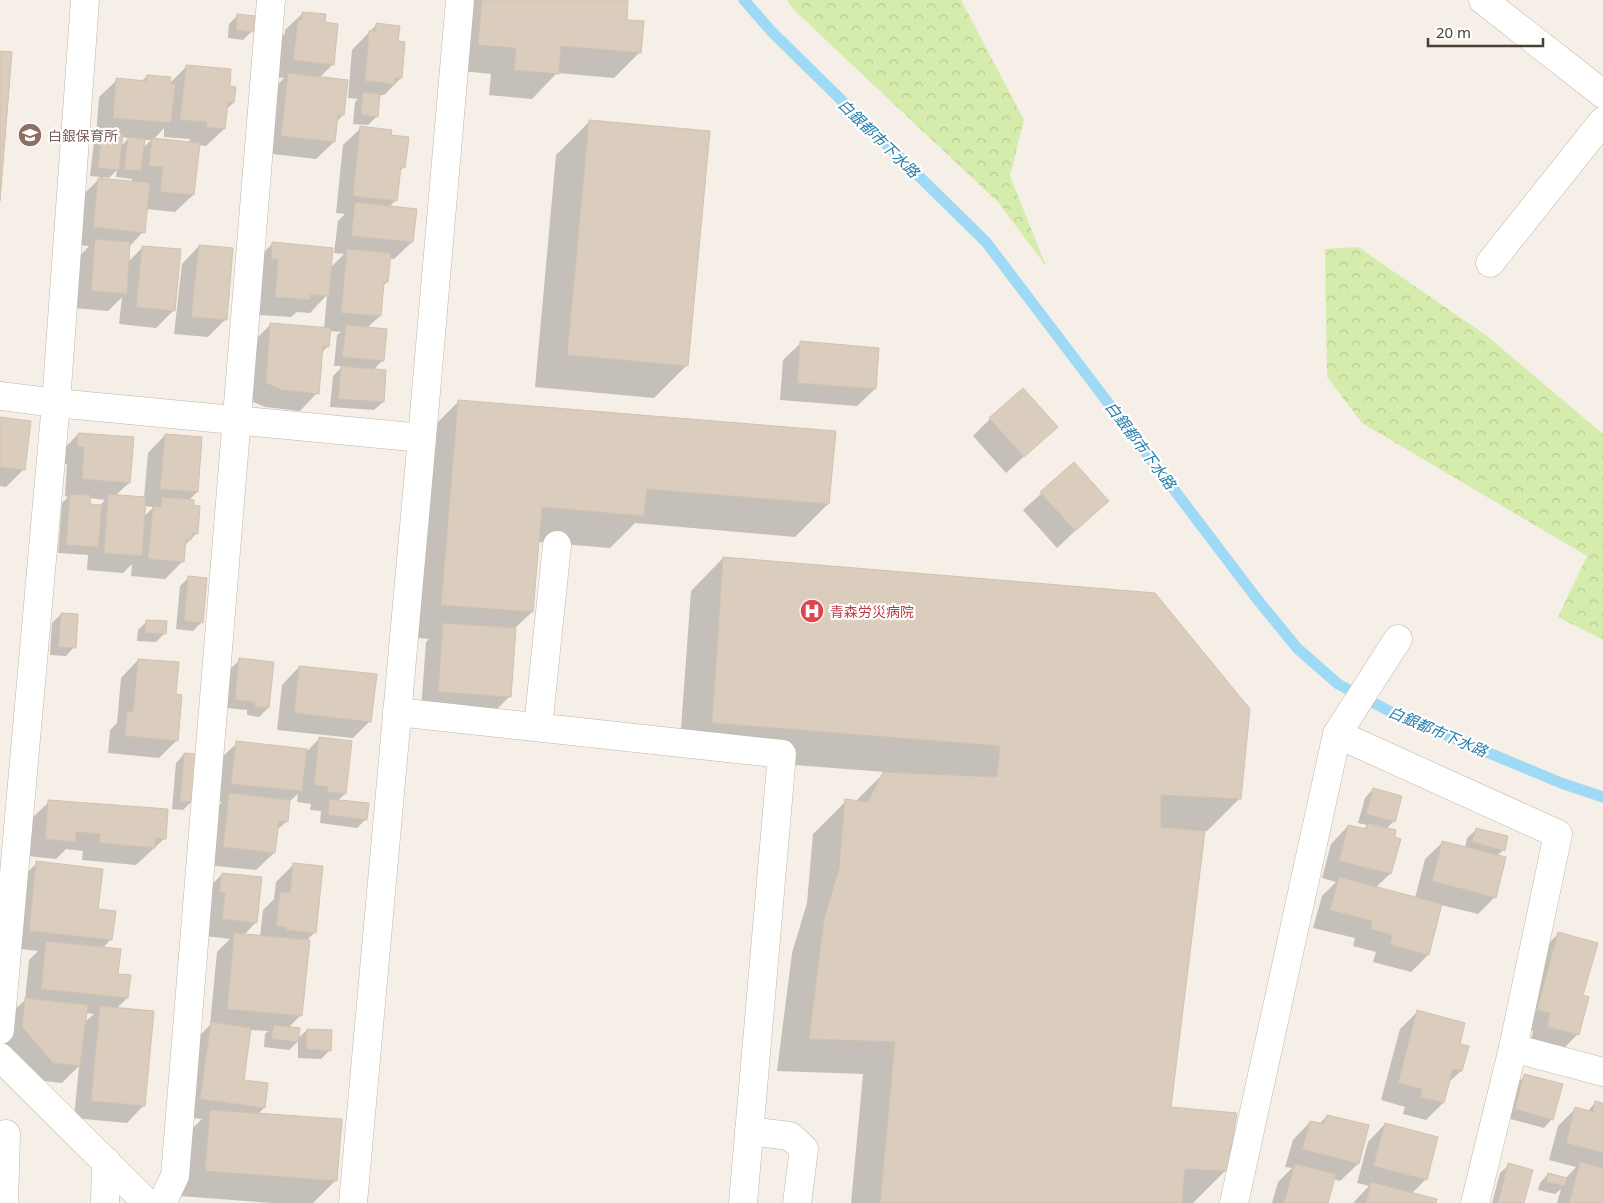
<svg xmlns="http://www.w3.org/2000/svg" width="1603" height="1203" font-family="'Noto Sans','Noto Sans JP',sans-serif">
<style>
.forest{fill:url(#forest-crowns)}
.shadow{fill:#0003;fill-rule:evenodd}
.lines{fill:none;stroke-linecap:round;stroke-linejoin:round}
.stream{stroke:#9edaf6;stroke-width:11}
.building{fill:#dacdbe;stroke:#d3c1ae}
.minor-casing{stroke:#c1b6a8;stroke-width:29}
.minor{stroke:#fff;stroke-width:28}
.labels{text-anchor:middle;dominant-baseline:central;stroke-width:4.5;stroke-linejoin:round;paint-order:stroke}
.education-label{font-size:14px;fill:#785e54;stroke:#fff;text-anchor:start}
.health-label{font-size:14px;fill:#be3a42;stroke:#fff;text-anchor:start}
.water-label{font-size:15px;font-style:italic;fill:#237eac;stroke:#fff}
</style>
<defs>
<pattern id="forest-crowns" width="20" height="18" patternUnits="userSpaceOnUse" patternTransform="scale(1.25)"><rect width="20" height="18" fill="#d5ecac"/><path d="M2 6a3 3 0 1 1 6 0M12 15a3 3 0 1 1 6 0" fill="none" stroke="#b8cb95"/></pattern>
</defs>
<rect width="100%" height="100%" fill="#f5efe7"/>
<g class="forest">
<polygon points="787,0 961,0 1024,120 1010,176 1046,266 998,202 794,10"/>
<polygon points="1358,247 1487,336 1603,434 1603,640 1558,617 1587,556 1362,423 1327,377 1325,249"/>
</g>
<g class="shadow">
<polygon points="459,0 627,0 625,21 640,52 614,78 557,73 532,99 489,95 491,74 453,70"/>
<polygon points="303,13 324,23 333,64 319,78 343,115 336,122 334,142 316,159 264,153 271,92 284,78 276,77 281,38 285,33 285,30"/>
<polygon points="238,15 252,31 243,40 228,38 229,24"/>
<polygon points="377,24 397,42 401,78 384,95 381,95 379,98 377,116 368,125 353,124 355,102 358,99 348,98 352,50"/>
<path d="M187 66 228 87 233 103 226 110 224 129 206 146 198 145 193 195 175 212 146 209 143 232 129 247 128 262 143 247 174 310 156 328 119 324 122 297 108 311 74 308 78 258 89 246 76 245 81 197 101 177 90 176 94 141 100 135H96L99 97 117 80 141 82 147 76 169 84ZM164 128V137L190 139 189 143 154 139ZM122 137 129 138 121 146ZM143 140H151L142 149ZM117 170 116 177 132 179V182L103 179V177L109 178Z"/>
<polygon points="589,122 687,365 654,398 535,387 556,155"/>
<polygon points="361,128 390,136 404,167 399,172 396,200 389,207 412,242 394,259 389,259 387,282 383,286 380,316 367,328 383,360 373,370 383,402 374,410 330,407 333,376 343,366 334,366 337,335 341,332 329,331 328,346 321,353 317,393 300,411 265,407 249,400 253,342 271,324 324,329 327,295 310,313 297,312 291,317 258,315 255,261 272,244 330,268 344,254 334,253 338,221 345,214 336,213 343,145"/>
<polygon points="199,246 225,320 208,337 174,334 182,264"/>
<polygon points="801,343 875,389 857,406 780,400 783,360"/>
<polygon points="459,401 828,504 795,537 635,523 610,548 538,542 532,612 514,629 509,697 492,714 421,709 426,642 429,639 409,637 426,434"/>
<polygon points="0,418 24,469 6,487 0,486"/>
<polygon points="990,419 1056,427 1006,473 973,436"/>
<path d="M78 434 129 483 115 496 144 498 148 453 165 435 197 492 188 501 197 533 184 546 182 562 165 579 131 576 132 564 123 573 87 570 88 555 58 553 62 503 68 497 65 496 67 464H60L61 452ZM89 498 105 500 99 506 89 505ZM144 506 154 507 143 517Z"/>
<polygon points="1074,464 1107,501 1057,548 1023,510"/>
<polygon points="723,558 1240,798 1207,831 1203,831 1169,1108 1226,1170 1193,1203 851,1203 863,1074 777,1071 792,953 807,903 813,834 846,801 855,802 885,772 679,756 691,591"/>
<polygon points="188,578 202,622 193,631 176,629 180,586"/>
<polygon points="61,614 74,647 66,656 50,655 52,623"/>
<polygon points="147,621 165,633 156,642 137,641 138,630"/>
<polygon points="138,660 175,696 177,740 159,758 108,753 110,730 117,723 121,678"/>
<polygon points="240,660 273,663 268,708 259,717 247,715 247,710 227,708 231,668"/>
<polygon points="299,667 370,721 353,738 277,730 282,685"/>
<polygon points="320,738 345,794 337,801 366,819 357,828 320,823 321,811 310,810 311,804 297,802 298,794 288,803 286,822 276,831 274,853 256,870 206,865 212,812 222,802 215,801 219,760 237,743 305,753"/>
<polygon points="184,754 191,802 183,810 172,809 176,763"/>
<polygon points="1373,789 1394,821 1386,829 1390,874 1375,888 1415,898 1425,859 1443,842 1465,848 1467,838 1476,830 1503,850 1497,856 1495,897 1478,914 1441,905 1428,955 1411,972 1373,962 1376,952 1353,946 1355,938 1313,928 1322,896 1336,882 1322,878 1331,844 1348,826 1363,830 1367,825 1358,823 1365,798"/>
<polygon points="49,802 165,838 136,865 82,860 83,851 66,849 56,859 28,856 31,819"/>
<path d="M37 863 97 910 111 939 103 948 127 998 116 1009 144 1105 127 1123 74 1118 79 1066 62 1083 35 1080 5 1045 8 1016 25 1000 29 960 38 951 12 948 19 880ZM85 1013 94 1014 84 1023Z"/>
<polygon points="293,865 315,932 306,941 301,1015 288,1028 297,1039 307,1030 330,1050 321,1059 298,1058 298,1041 289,1050 264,1047 265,1034 268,1031 250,1030 242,1081 267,1084 264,1108 257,1115 336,1180 313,1203 272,1203 180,1196 184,1137 202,1119 184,1117 194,1041 210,1025 217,952 230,939 205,936 205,892 222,874 256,922 243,936 260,937 263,910 274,899 276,882"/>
<polygon points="1559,933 1582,996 1588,998 1577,1035 1560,1052 1530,1044 1533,1031 1520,1027 1541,951"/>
<polygon points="1417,1012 1458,1045 1461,1071 1448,1083 1443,1103 1426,1120 1403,1114 1405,1107 1381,1100 1400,1029"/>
<polygon points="1525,1076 1552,1119 1544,1128 1507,1118 1516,1084"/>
<polygon points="1596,1102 1603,1104 1603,1203 1557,1203 1561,1189 1555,1194 1538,1190 1540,1183 1548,1174 1565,1179 1576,1167 1549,1160 1558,1126 1576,1108 1587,1112"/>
<polygon points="1327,1116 1368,1126 1358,1164 1340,1181 1333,1179 1327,1203 1272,1203 1278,1182 1292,1168 1285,1167 1293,1140 1310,1122 1319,1124"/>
<polygon points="1385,1124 1426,1179 1412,1193 1435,1203 1353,1203 1369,1186 1357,1183 1368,1142"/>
<polygon points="1509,1165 1523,1203 1492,1203 1500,1173"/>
</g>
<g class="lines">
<polyline class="stream" points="744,0 772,32 986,242 1257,599 1297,648 1338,684 1391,712 1561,783 1603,797"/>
</g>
<g class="building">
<polygon points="482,0 628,0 627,20 644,21 641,53 561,46 559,74 514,70 516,48 478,45"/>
<polygon points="302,12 326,14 325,22 338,24 334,65 293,60 298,19 302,20"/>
<polygon points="237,14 255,16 253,32 236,30"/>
<polygon points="376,23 400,26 398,41 405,42 402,78 395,78 395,84 365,81 369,31 376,31"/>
<polygon points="0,51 12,52 0,201"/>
<polygon points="186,65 231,69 230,86 236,87 234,103 228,102 225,129 206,127 207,122 180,120"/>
<polygon points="288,73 348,80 344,115 338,115 335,142 281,136"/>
<polygon points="147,75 171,77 170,84 175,84 171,123 113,118 116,78 146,81"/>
<polygon points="363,92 380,94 378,117 361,115"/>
<polygon points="589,120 710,131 688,366 567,355"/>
<polygon points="360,126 392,130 391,135 409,137 405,168 401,167 397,201 353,196"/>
<polygon points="102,132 123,134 119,170 98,168"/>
<polygon points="128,137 145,139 141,171 124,169"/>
<polygon points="152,138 200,143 194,195 160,192 163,167 149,166"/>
<polygon points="98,178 150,183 145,233 93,227"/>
<polygon points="355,202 417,209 413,242 351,236"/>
<polygon points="95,239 130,242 127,294 91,291"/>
<polygon points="272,242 333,248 329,296 310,295 310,300 275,297 278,259 271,259"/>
<polygon points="199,245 233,248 227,320 191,317"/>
<polygon points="142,246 181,249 175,311 136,307"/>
<polygon points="347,249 391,253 388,282 384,282 381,316 341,313"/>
<polygon points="270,323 331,328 329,347 323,346 319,394 282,390 266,383"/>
<polygon points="346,325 387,329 384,361 342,357"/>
<polygon points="800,341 879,348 876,389 797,383"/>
<polygon points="341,366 386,370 384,402 338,399"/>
<polygon points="1023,388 1058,427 1024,457 989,418"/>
<polygon points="458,400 836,431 829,504 647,489 644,516 542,507 533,612 441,605"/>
<polygon points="0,417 31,421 25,470 0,467"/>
<polygon points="78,433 134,437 130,483 82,479 84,447 77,447"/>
<polygon points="165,434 202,437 198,492 160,489"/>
<polygon points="1074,462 1109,501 1075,531 1040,492"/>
<polygon points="70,494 91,495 90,504 102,505 98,547 66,545"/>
<polygon points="108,494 146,497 142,556 104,553"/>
<polygon points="162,497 194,500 194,505 200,506 198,534 192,533 191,540 186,540 184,562 148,559 153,506 161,507"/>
<polygon points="723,557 1155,593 1250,709 1241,799 1161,795 1161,827 1205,831 1171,1107 1237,1113 1227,1171 1185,1169 1182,1203 880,1203 895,1042 809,1039 824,919 839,869 845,799 868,802 883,772 997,777 1000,746 712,723"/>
<polygon points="188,576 207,578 203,623 184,621"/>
<polygon points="61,613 78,614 76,648 58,647"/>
<polygon points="146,620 167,621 166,634 145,633"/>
<polygon points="443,623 516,628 511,697 438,692"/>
<polygon points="239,658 274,662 269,708 255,707 255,702 235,700"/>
<polygon points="138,659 179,662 176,694 182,695 178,741 125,736 127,711 133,712"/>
<polygon points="299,666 377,674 371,722 294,713"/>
<polygon points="319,737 352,741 346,794 327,792 328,787 314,785"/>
<polygon points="236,741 307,749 302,791 231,784"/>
<polygon points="184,753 197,754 193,802 180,801"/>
<polygon points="1373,788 1402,796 1395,822 1366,814"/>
<polygon points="229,793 290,800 288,822 279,821 275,853 223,847"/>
<polygon points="329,799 369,803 367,820 328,815"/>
<polygon points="48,800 168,809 166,839 156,838 155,848 99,843 100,834 76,832 75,842 45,839"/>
<polygon points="1368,823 1396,830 1395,837 1401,839 1391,874 1339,861 1348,825 1366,829"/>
<polygon points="1476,828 1508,836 1505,851 1472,842"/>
<polygon points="1442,841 1506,857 1496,898 1432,881"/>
<polygon points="36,861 103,869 98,909 116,911 112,940 29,931"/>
<polygon points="293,863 323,866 316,933 286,930 287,927 276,926 280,892 290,893"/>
<polygon points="222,873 262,877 257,923 222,919 225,893 219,892"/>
<polygon points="1339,877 1442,904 1429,955 1390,945 1392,935 1370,929 1372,921 1330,910"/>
<polygon points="1558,932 1598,943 1583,995 1589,997 1579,1035 1547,1027 1550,1013 1537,1010"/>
<polygon points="234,933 310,940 302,1016 227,1009"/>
<polygon points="46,941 121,949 118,974 131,975 128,998 41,989"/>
<polygon points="25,998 88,1005 80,1066 53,1063 22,1027"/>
<polygon points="100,1006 154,1011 145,1106 91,1101"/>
<polygon points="1417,1010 1465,1023 1460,1044 1469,1046 1462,1071 1453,1069 1444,1103 1420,1097 1422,1089 1398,1083"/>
<polygon points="211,1022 251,1028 244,1080 268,1083 265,1108 200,1099"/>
<polygon points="274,1025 300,1028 298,1042 271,1039"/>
<polygon points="307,1029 332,1030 331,1051 306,1049"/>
<polygon points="1524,1074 1563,1084 1553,1120 1515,1109"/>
<polygon points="1595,1101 1603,1103 1603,1153 1566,1143 1575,1107 1593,1112"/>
<polygon points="210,1110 342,1119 337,1181 205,1171"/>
<polygon points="1327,1115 1369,1125 1359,1164 1302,1149 1310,1121 1324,1124"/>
<polygon points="1385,1123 1438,1137 1427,1180 1373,1166"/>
<polygon points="1580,1162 1603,1168 1603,1203 1569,1203"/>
<polygon points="1508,1163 1533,1170 1524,1203 1498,1203"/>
<polygon points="1295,1164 1336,1174 1328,1203 1284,1203"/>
<polygon points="1548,1173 1567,1178 1565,1186 1546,1182"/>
<polygon points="1371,1182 1437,1199 1436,1203 1366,1203"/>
</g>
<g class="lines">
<g class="minor-casing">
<g id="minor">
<polyline points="1483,0 1603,94"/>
<polyline points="1490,263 1603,121"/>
<polyline points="0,396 56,403 422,438"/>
<polyline points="397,712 782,754 743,1203"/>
<polyline points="538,727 557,545"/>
<polyline points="1337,734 1558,834 1513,1048 1475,1203"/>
<polyline points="0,1030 56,403 85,0"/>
<polyline points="1513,1048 1603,1072"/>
<polyline points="0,1057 147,1203"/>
<polyline points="749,1131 790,1136 804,1149 797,1203"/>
<polyline points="4,1203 6,1134"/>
<polyline points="105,1203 106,1161"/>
<polyline points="162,1203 175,1176 271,0"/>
<polyline points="353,1203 422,438 460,0"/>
<polyline points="1234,1203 1337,734 1398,639"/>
</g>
</g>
<use href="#minor" class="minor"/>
</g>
<defs>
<g id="school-disc" transform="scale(1.25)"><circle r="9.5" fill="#8d6e63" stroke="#fff"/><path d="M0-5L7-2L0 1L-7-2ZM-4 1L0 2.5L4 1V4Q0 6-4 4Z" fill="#fff"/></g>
<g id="hospital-disc" transform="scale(1.25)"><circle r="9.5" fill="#e0444e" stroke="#fff"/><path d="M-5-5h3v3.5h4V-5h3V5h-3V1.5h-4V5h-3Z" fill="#fff"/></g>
</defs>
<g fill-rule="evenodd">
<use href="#school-disc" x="30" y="135"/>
<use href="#hospital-disc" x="812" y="611"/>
</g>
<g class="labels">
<g class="education-label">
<text x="48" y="135">白銀保育所</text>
</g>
<g class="health-label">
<text x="830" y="611">青森労災病院</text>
</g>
<g class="water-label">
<text transform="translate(879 138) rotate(44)">白銀都市下水路</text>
<text transform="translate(1141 445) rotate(53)">白銀都市下水路</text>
<text transform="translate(1438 731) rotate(23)">白銀都市下水路</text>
</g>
</g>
<path d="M1428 38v8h115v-8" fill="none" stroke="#483f35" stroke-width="2.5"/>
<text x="1436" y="38" font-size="15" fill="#483f35" stroke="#ffffff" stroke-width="4" paint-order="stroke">20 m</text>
</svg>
